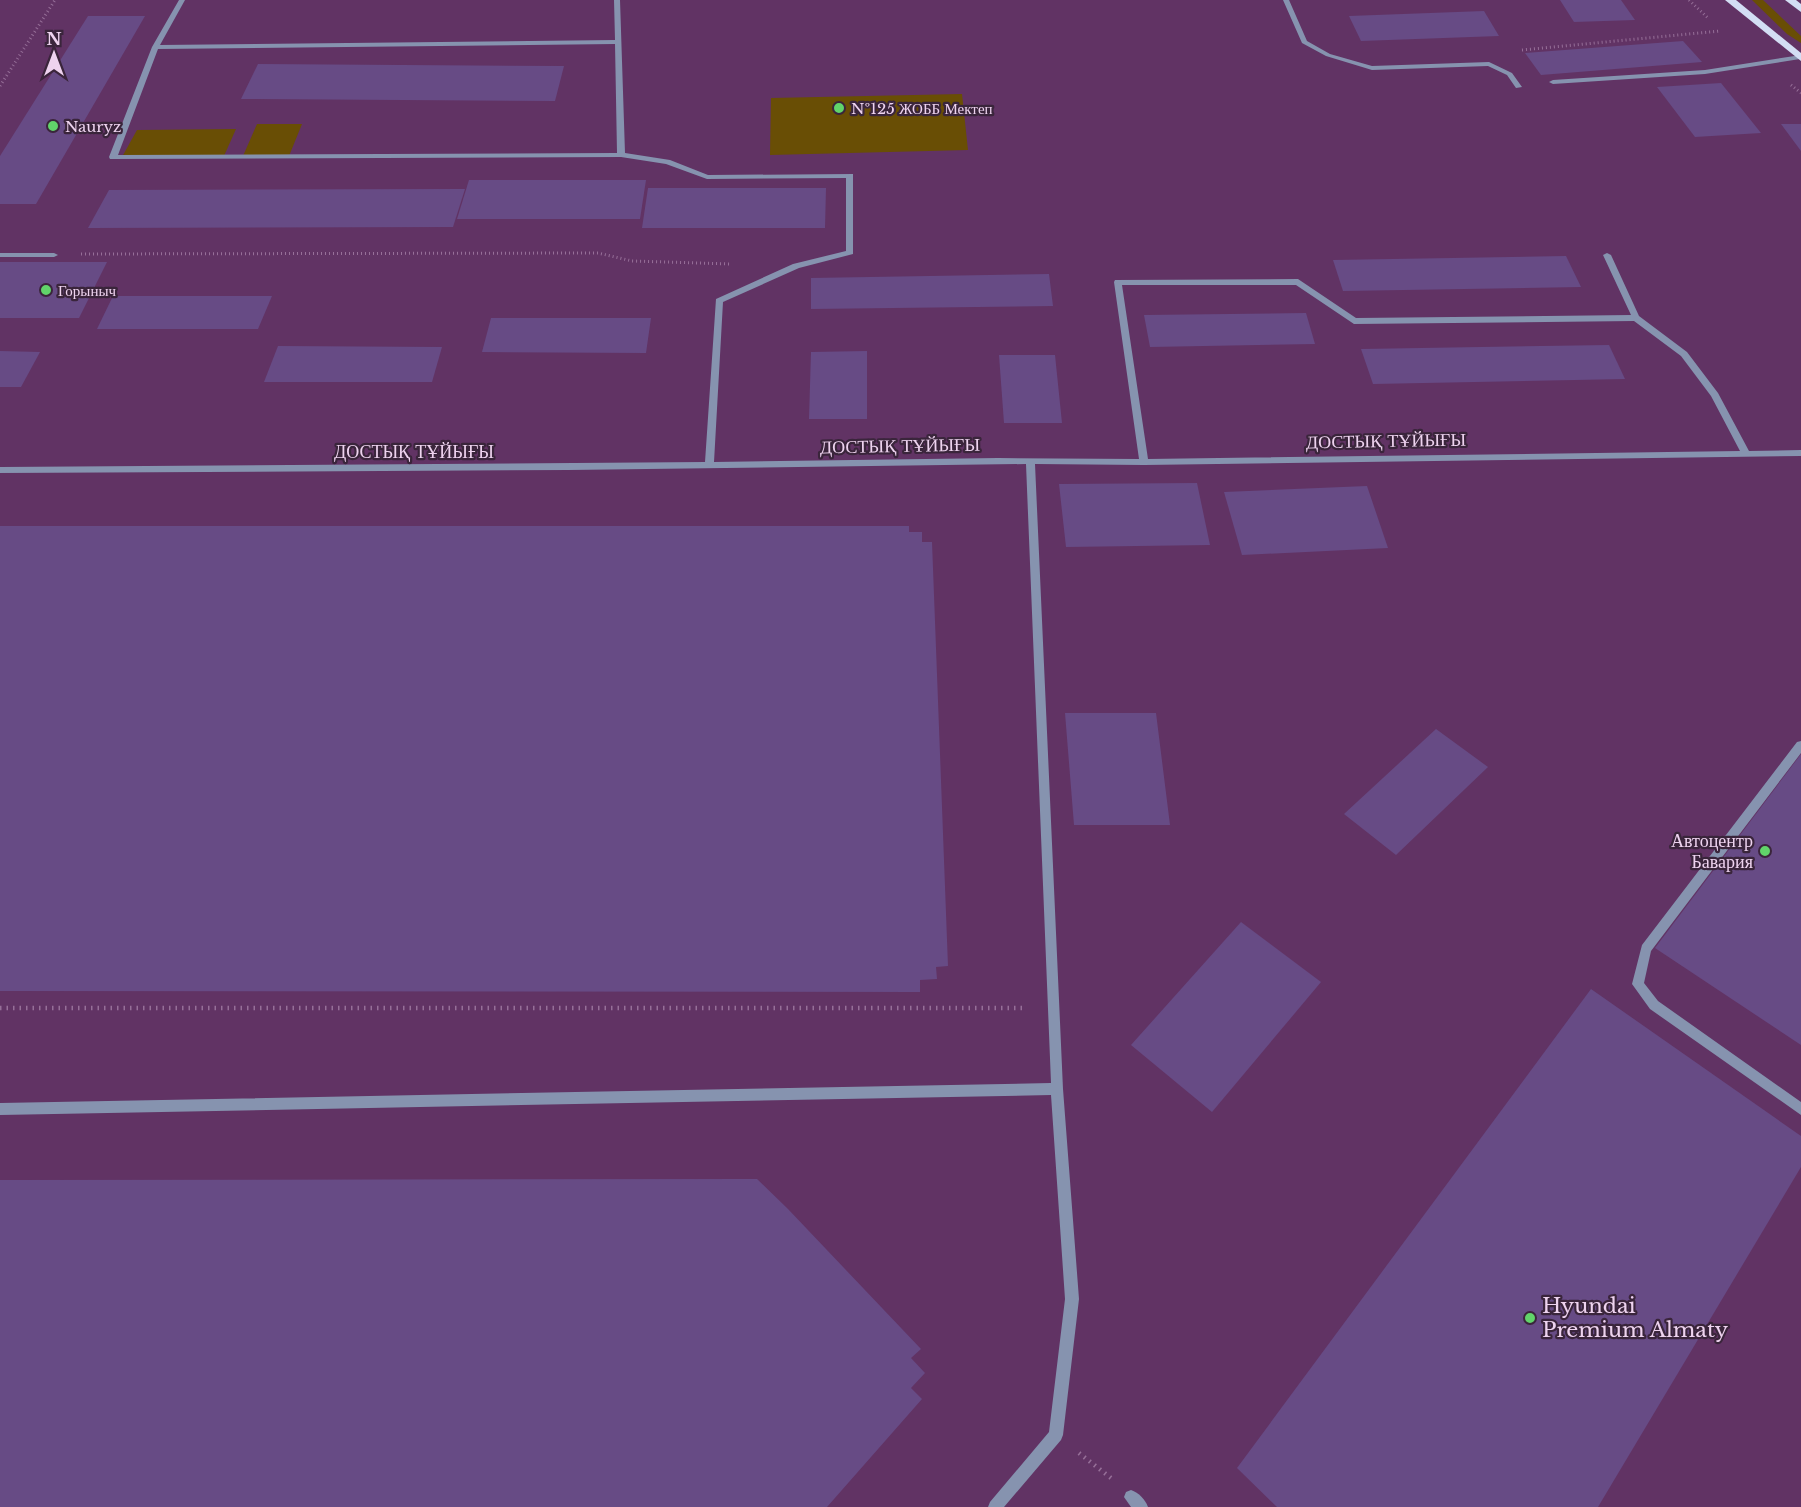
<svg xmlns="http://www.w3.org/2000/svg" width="1801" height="1507" font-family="'Libre Baskerville',serif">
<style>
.green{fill:#694e05}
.building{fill:#674b85}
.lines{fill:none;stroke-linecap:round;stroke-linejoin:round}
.path-far1{stroke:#966f98;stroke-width:3;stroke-dasharray:1 3;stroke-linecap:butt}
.path{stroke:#966f98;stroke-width:4.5;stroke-dasharray:1.5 5;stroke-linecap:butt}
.minor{fill:#8693af;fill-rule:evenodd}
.major{fill:#d3def4;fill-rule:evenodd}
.poi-dot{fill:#61d46a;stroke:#3a253b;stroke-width:2}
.labels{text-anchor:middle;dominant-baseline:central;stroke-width:4.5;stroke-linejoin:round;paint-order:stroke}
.far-poi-label{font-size:15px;fill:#eed3ef;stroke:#3a253b;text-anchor:start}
.street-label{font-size:18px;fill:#eed3ef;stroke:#3a253b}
.poi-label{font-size:18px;fill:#eed3ef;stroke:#3a253b;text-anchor:end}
.near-poi-label{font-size:21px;fill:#eed3ef;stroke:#3a253b;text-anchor:start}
</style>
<rect width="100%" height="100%" fill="#613364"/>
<g class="green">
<polygon points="1752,0 1763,0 1801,36 1801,43 1787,34"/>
<polygon points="962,94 968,150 770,155 771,98"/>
<polygon points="257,124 302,124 289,156 243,156"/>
<polygon points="236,129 224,156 122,157 137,130"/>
</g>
<g class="building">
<polygon points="1560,0 1621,0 1635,20 1574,22"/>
<polygon points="1484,11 1499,36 1361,41 1349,16"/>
<polygon points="88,16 145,16 36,204 0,204 0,156"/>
<polygon points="1683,41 1702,62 1541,75 1525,53"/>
<polygon points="258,64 564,66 555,101 241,99"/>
<polygon points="1721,83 1761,133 1695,137 1657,87"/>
<polygon points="1781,124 1801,124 1801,151"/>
<polygon points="469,180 646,180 640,219 457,219"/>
<polygon points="648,188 826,188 825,228 642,228"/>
<polygon points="465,189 453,227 88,228 109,190"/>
<polygon points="1566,256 1581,287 1343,291 1333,260"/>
<polygon points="0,262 107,262 79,318 0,318"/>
<polygon points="1049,274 1053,306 811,309 811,278"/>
<polygon points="113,296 272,296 258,329 97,329"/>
<polygon points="1306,313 1315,344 1150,347 1144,315"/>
<polygon points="491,318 651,318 646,353 482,352"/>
<polygon points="1609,345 1625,379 1373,384 1361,349"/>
<polygon points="278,346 442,347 432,382 264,382"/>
<polygon points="0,351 40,352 21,387 0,387"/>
<polygon points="867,351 867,419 809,419 811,352"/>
<polygon points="999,355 1055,355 1062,423 1004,423"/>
<polygon points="1197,483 1210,545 1066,547 1059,484"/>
<polygon points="1367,486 1388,548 1242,555 1224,492"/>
<polygon points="0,526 909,526 909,532 922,532 922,542 932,542 948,966 936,967 937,979 920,980 920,992 0,991"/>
<polygon points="1065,713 1156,713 1170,825 1074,825"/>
<polygon points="1436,729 1488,767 1396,855 1344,814"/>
<polygon points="1801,754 1801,1045 1655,948"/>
<polygon points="1241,922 1321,982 1212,1112 1131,1045"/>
<polygon points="1591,989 1801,1136 1801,1167 1598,1507 1277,1507 1237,1468"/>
<polygon points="757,1179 788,1209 921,1349 911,1358 925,1373 911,1388 922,1399 827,1507 0,1507 0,1180"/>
</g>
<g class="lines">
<g class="path-far1">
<polyline points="1689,0 1708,18"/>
<polyline points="1522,50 1720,31"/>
<polyline points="1791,85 1801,93"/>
<polyline points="0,86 55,0"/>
<polyline points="81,254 598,253 632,261 732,264"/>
</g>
<g class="path">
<polyline points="0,1008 1025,1008"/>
<polyline points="1079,1453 1111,1478"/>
</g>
<g class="minor">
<path d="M179 0H185L160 45 615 40 614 0H620L625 153 670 160 708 175 853 174V254L799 268 723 302 714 462 998 458 1139 459 1114 282 1115 280 1298 279 1356 318 1631 315 1603 255 1607 253 1611 255 1639 316 1687 352 1718 393 1749 451 1801 450V456L1144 465 1035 464 1063 1089 1079 1299 1063 1435 1061 1440 1004 1507H988L990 1502 1049 1432 1065 1299 1051 1095 0 1115V1103L1051 1083 1026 464 569 470 0 473V467L705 462 716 299 793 264 846 251V178L707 179 666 164 621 157 110 159 109 157 152 47ZM615 44 617 153 118 155 158 49ZM1122 285H1296L1354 324 1634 321 1681 356 1711 396 1740 451 1148 459Z"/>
<polygon points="1283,0 1289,0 1307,41 1330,54 1372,66 1489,62 1512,73 1522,87 1516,88 1507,75 1488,66 1372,70 1326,56 1302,43"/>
<polygon points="1801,55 1800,59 1705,74 1553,84 1549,82 1553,80 1705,70"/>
<polygon points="0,253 54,253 58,255 54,257 0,257"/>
<polygon points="1801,741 1801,753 1651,951 1644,983 1658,1001 1801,1102 1801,1115 1650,1009 1632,984 1642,945 1797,742"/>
<path d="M1131 1490C1139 1493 1145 1499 1148 1507H1131L1124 1497 1126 1492Z"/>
</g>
<g class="major">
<polygon points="1725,0 1736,0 1801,53 1801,61"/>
<polygon points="1785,0 1796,0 1801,4 1801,12"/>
</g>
</g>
<g class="poi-dot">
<circle cx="839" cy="108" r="6"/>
<circle cx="53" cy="126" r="6"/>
<circle cx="46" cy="290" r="6"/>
<circle cx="1765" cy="851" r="6"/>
<circle cx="1530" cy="1318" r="6"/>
</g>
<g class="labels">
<g class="far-poi-label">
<text x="851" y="108">№125 ЖОББ Мектеп</text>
<text x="65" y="126">Nauryz</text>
<text x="58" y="290">Горыныч</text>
</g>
<g class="street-label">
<text transform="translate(1386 441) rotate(-1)">ДОСТЫҚ ТҰЙЫҒЫ</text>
<text transform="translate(900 446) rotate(-1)">ДОСТЫҚ ТҰЙЫҒЫ</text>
<text x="414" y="452">ДОСТЫҚ ТҰЙЫҒЫ</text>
</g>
<g class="poi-label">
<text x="1753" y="841">Автоцентр<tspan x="1753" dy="21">Бавария</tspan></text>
</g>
<g class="near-poi-label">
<text x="1542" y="1306">Hyundai<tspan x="1542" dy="24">Premium Almaty</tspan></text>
</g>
</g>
<g transform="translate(54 54)" stroke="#3a253b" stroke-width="4.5" paint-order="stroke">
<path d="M0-4.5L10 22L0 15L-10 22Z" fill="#eed3ef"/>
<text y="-9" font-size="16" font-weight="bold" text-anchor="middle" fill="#eed3ef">N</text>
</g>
</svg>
